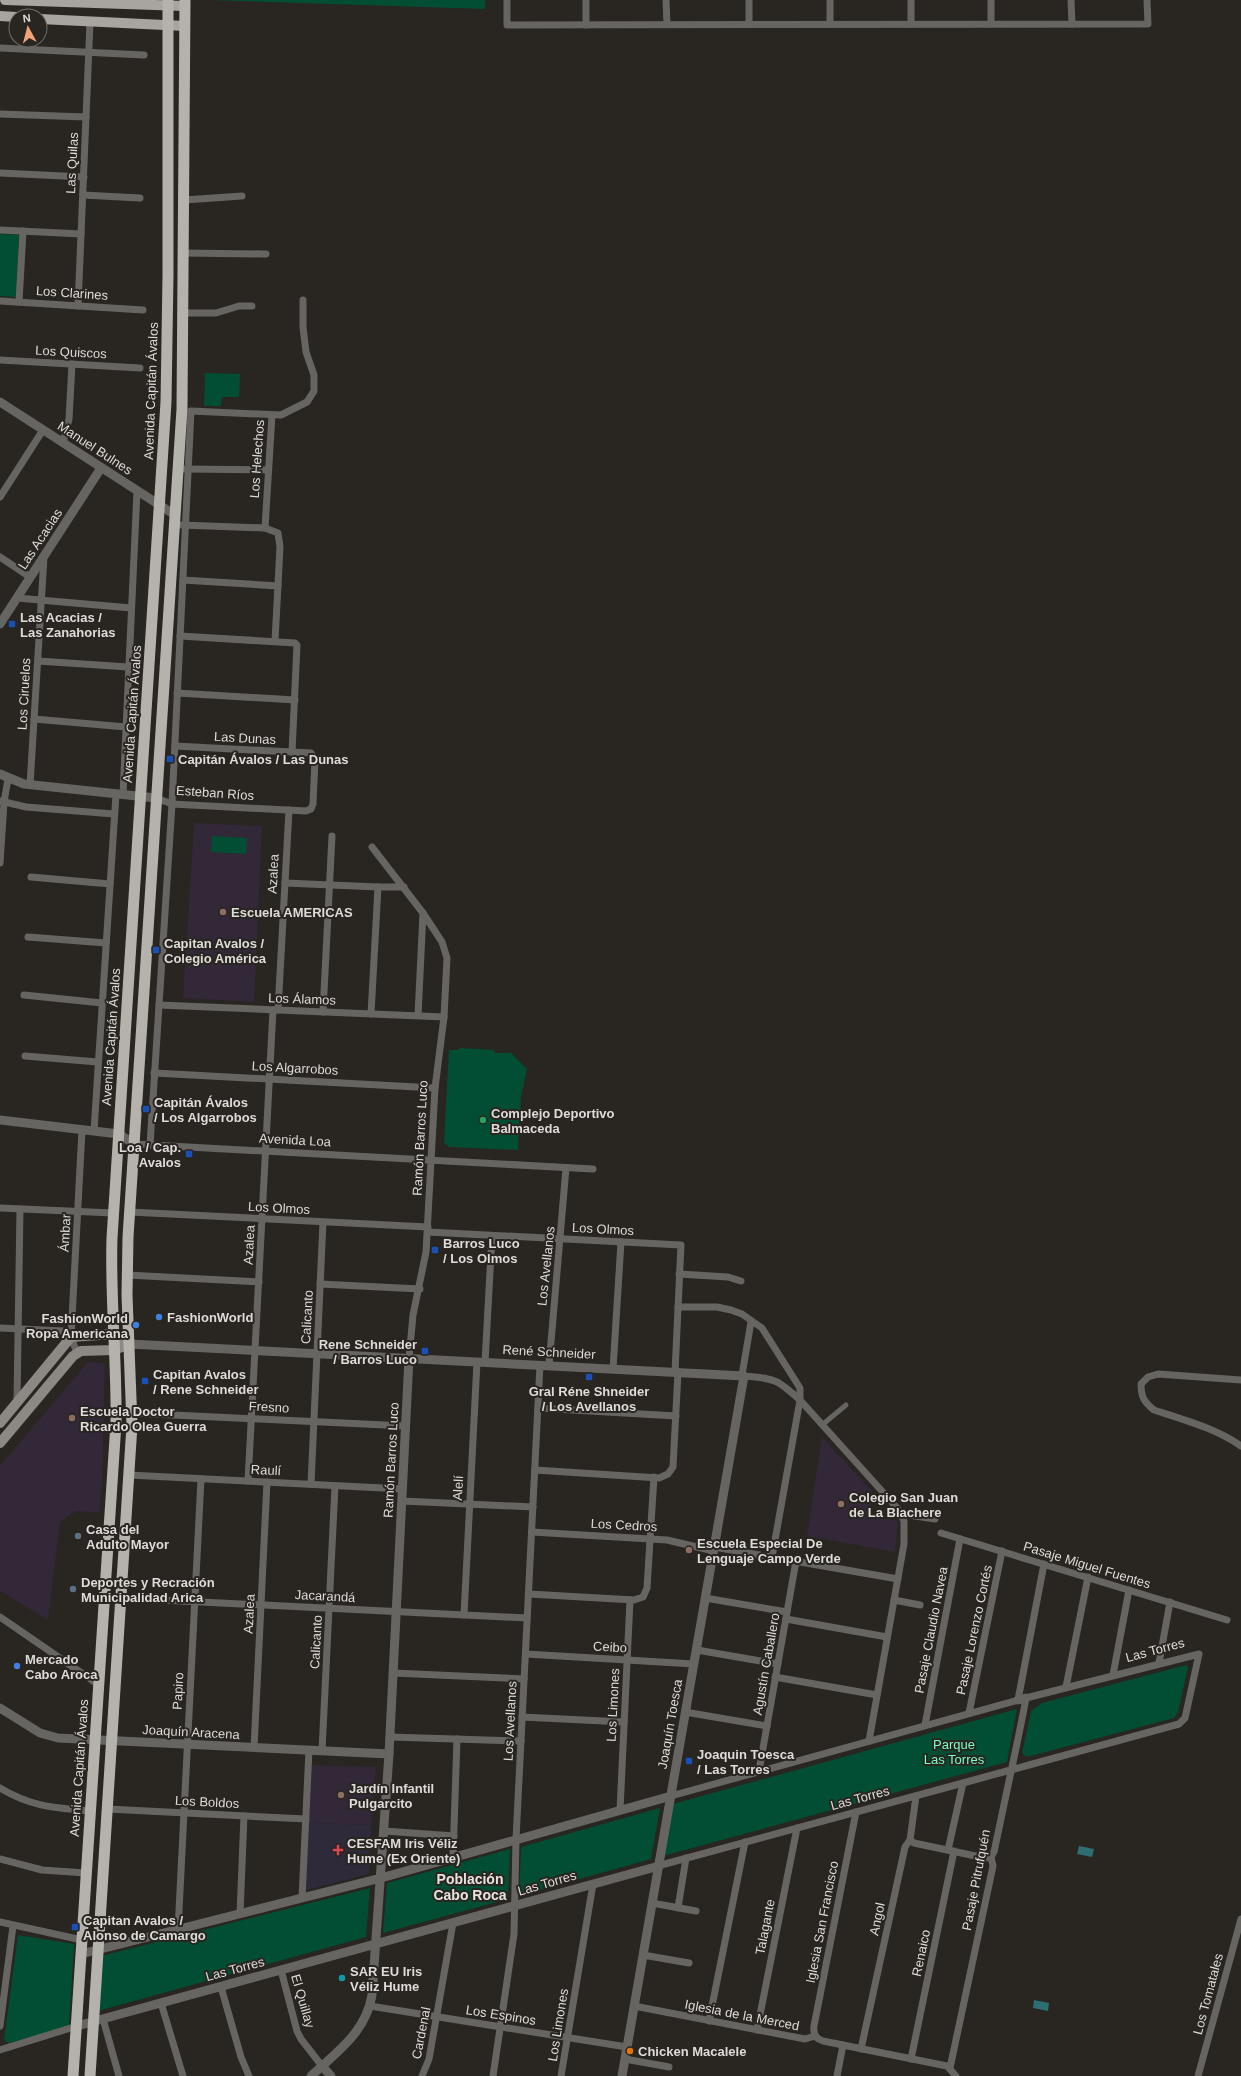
<svg xmlns="http://www.w3.org/2000/svg" width="1241" height="2076" font-family="Arial,sans-serif">
<style>
.education{fill:#322838}
.medical{fill:#2e2a3a}
.green{fill:#024e35}
.water{fill:#2c6e71}
.lines{fill:none;stroke-linecap:round;stroke-linejoin:round}
.pedestrian{stroke:#676562;stroke-width:5}
.minor{stroke:#676562;stroke-width:7}
.tertiary{stroke:#676562;stroke-width:9}
.secondary{stroke:#8c8985;stroke-width:10}
.primary{stroke:#a8a49f;stroke-width:10}
.trunk{stroke:#b5b1ab;stroke-width:11}
.transit-dot{fill:#1a4fb4;stroke:#292520;stroke-width:1.5}
.education-dot{fill:#8d6e63;stroke:#292520;stroke-width:1.5}
.leisure-dot{fill:#2e9e5b;stroke:#292520;stroke-width:1.5}
.shop-dot{fill:#3f7fe0;stroke:#292520;stroke-width:1.5}
.service-dot{fill:#5c6f8a;stroke:#292520;stroke-width:1.5}
.health-dot{fill:#e0444e;stroke:#292520;stroke-width:1.5}
.culture-dot{fill:#0f9aa8;stroke:#292520;stroke-width:1.5}
.food-dot{fill:#e8710a;stroke:#292520;stroke-width:1.5}
.labels{text-anchor:middle;dominant-baseline:central;stroke-width:4;stroke-linejoin:round;paint-order:stroke}
.street-label{font-size:13px;fill:#dedbd8;stroke:#292520}
.poi-label{font-size:13px;font-weight:bold;fill:#dedbd8;stroke:#292520;text-anchor:start}
.park-label{font-size:13px;fill:#7afcc4;stroke:#292520}
.neighbourhood-label{font-size:14px;font-weight:bold;fill:#e8e2dc;stroke:#292520}
</style>
<rect width="100%" height="100%" fill="#292520"/>
<g class="education">
<polygon points="194,823 262,826 254,1002 183,998"/>
<polygon points="88,1362 105,1363 102,1483 99,1513 76,1511 60,1522 48,1620 0,1591 0,1466"/>
<polygon points="822,1437 872,1491 869,1516 898,1521 895,1552 807,1536"/>
<polygon points="310,1765 376,1767 371,1825 307,1823"/>
</g>
<polygon class="medical" points="307,1823 371,1825 369,1874 303,1891"/>
<g class="green">
<polygon points="211,0 485,0 485,9"/>
<polygon points="0,234 19,235 16,297 0,296"/>
<polygon points="205,373 240,374 239,397 222,397 221,406 204,406"/>
<polygon points="212,836 247,838 246,854 211,852"/>
<polygon points="460,1048 494,1050 495,1053 511,1053 527,1069 521,1096 518,1150 449,1147 444,1143 449,1050 457,1050"/>
<polygon points="1186,1665 1188,1667 1178,1712 1174,1718 1027,1757 1022,1753 1031,1711 1042,1703"/>
<polygon points="1017,1709 1007,1762 663,1856 673,1804"/>
<polygon points="660,1808 651,1859 519,1896 521,1847"/>
<polygon points="510,1849 508,1899 383,1933 387,1883"/>
<polygon points="370,1888 366,1937 98,2011 101,1956"/>
<polygon points="18,1935 74,1944 69,2027 9,2043 4,2040"/>
</g>
<g class="water">
<polygon points="1079,1846 1094,1849 1092,1857 1077,1854"/>
<polygon points="1034,2000 1049,2003 1048,2011 1033,2008"/>
</g>
<g class="lines">
<polyline class="pedestrian" points="822,1425 846,1405"/>
<g class="minor">
<polyline points="507,0 507,25 1148,24 1147,0"/>
<polyline points="586,0 586,25"/>
<polyline points="666,0 667,24"/>
<polyline points="749,0 749,24"/>
<polyline points="830,0 830,24"/>
<polyline points="911,0 911,24"/>
<polyline points="991,0 991,24"/>
<polyline points="1071,0 1072,24"/>
<polyline points="0,48 144,55"/>
<polyline points="0,114 86,117"/>
<polyline points="0,173 84,177"/>
<polyline points="83,195 140,198"/>
<polyline points="184,200 242,196"/>
<polyline points="0,230 81,234"/>
<polyline points="184,253 266,254"/>
<polyline points="0,301 143,310"/>
<polyline points="19,302 23,231"/>
<polyline points="78,306 90,22"/>
<polyline points="183,313 216,313 239,306 252,306"/>
<polyline points="0,360 140,368"/>
<polyline points="63,443 69,419 72,364"/>
<polyline points="184,469 268,470"/>
<polyline points="0,497 43,430"/>
<polyline points="181,525 265,528 278,533 280,547 275,641"/>
<polyline points="265,528 272,415"/>
<polyline points="0,557 30,577"/>
<polyline points="183,580 278,586"/>
<polyline points="17,598 131,608"/>
<polyline points="180,636 295,643 297,645 292,752"/>
<polyline points="38,661 128,667"/>
<polyline points="177,693 295,700"/>
<polyline points="34,719 126,727"/>
<polyline points="30,785 44,557"/>
<polyline points="123,795 137,491"/>
<polyline points="156,798 172,804 306,811 311,809 313,804 315,759 311,753 175,746"/>
<polyline points="0,801 26,807 114,814"/>
<polyline points="372,847 423,913 442,942 447,958 444,1017 435,1088 426,1252 413,1315 409,1358"/>
<polyline points="0,863 4,802 8,779"/>
<polyline points="31,877 110,884"/>
<polyline points="285,883 378,887 404,887"/>
<polyline points="28,937 106,943"/>
<polyline points="24,995 102,1003"/>
<polyline points="159,1005 444,1017"/>
<polyline points="278,1010 289,810"/>
<polyline points="323,1012 332,836"/>
<polyline points="371,1014 378,887"/>
<polyline points="418,1015 423,913"/>
<polyline points="25,1056 98,1062"/>
<polyline points="154,1073 435,1088"/>
<polyline points="94,1131 116,794"/>
<polyline points="134,1144 593,1169"/>
<polyline points="150,1145 172,804 191,411 281,415 307,402 314,391 314,375 306,352 303,327 303,300"/>
<polyline points="0,1208 113,1213"/>
<polyline points="130,1212 428,1227"/>
<polyline points="428,1232 681,1245 675,1372"/>
<polyline points="679,1274 728,1277 741,1281"/>
<polyline points="127,1275 259,1282"/>
<polyline points="320,1284 420,1289"/>
<polyline points="678,1307 717,1307 731,1310 742,1314 762,1328 800,1388 800,1400 772,1557"/>
<polyline points="0,1328 63,1331 71,1337 77,1353"/>
<polyline points="71,1337 82,1130"/>
<polyline points="485,1362 492,1236"/>
<polyline points="549,1365 566,1168"/>
<polyline points="613,1369 621,1242"/>
<polyline points="742,1375 751,1322"/>
<path d="M744 1376C775 1378 778 1380 800 1400L898 1509 904 1521V1544L869 1741"/>
<path d="M1241 1380 1158 1374 1148 1377 1141 1384C1141 1397 1144 1402 1154 1410 1184 1420 1215 1428 1241 1446"/>
<polyline points="17,1402 20,1209"/>
<polyline points="538,1408 676,1416"/>
<polyline points="132,1413 406,1426"/>
<polyline points="535,1470 659,1478 668,1474 673,1467 678,1372"/>
<polyline points="129,1475 403,1489"/>
<polyline points="248,1481 273,1010"/>
<polyline points="311,1484 323,1222"/>
<polyline points="402,1501 533,1507"/>
<polyline points="902,1514 935,1519"/>
<polyline points="532,1532 667,1540 714,1551"/>
<polyline points="941,1533 1227,1620"/>
<polyline points="714,1547 898,1579"/>
<polyline points="529,1594 634,1600 643,1597 647,1588 654,1477"/>
<polyline points="120,1598 527,1618"/>
<polyline points="705,1598 787,1612"/>
<polyline points="894,1600 920,1605"/>
<polyline points="464,1615 477,1362"/>
<polyline points="0,1617 99,1685"/>
<polyline points="786,1619 887,1637"/>
<polyline points="697,1650 778,1664"/>
<polyline points="526,1654 694,1664"/>
<polyline points="1159,1663 1170,1602"/>
<polyline points="393,1673 524,1679"/>
<polyline points="1113,1675 1129,1590"/>
<polyline points="775,1677 877,1695"/>
<polyline points="1066,1687 1088,1577"/>
<polyline points="685,1712 767,1726"/>
<polyline points="969,1713 1002,1551"/>
<polyline points="522,1717 624,1722"/>
<polyline points="925,1725 960,1539"/>
<polyline points="390,1737 521,1741"/>
<polyline points="254,1748 267,1482"/>
<polyline points="322,1751 335,1486"/>
<polyline points="759,1771 796,1561"/>
<path d="M0 1788C31 1807 55 1808 90 1811"/>
<polyline points="671,1796 1018,1700 1044,1564"/>
<polyline points="107,1809 306,1819"/>
<polyline points="620,1810 630,1600"/>
<path d="M856 1812 814 2026C813 2034 816 2039 823 2041L947 2066 956 2076"/>
<polyline points="384,1831 454,1836"/>
<polyline points="910,1840 914,1843 985,1858 991,1857"/>
<polyline points="948,1850 963,1783"/>
<polyline points="453,1857 457,1739"/>
<polyline points="0,1859 42,1870 86,1873"/>
<path d="M659 1866 665 1864 963 1783C985 1777 1007 1771 1029 1765L1179 1724 1185 1718 1199 1654 1026 1698C1021 1726 1015 1753 1009 1781L994 1852 991 1857"/>
<polyline points="302,1898 309,1750"/>
<polyline points="652,1903 696,1911"/>
<polyline points="678,1908 686,1858"/>
<polyline points="240,1914 244,1816"/>
<polyline points="0,1922 82,1940"/>
<polyline points="178,1930 201,1479"/>
<polyline points="643,1955 689,1963"/>
<polyline points="281,1970 297,2031 301,2039 322,2066"/>
<polyline points="221,1987 241,2057 249,2076"/>
<polyline points="161,2003 183,2076"/>
<polyline points="370,2006 627,2047"/>
<polyline points="634,2006 805,2039 815,2036"/>
<polyline points="103,2019 119,2076"/>
<polyline points="709,2021 745,1842"/>
<polyline points="0,2026 13,1926"/>
<polyline points="757,2030 797,1828"/>
<polyline points="861,2049 905,1847 910,1840 916,1796"/>
<polyline points="0,2050 77,2026"/>
<polyline points="625,2059 669,2067"/>
<polyline points="911,2059 954,1851"/>
<polyline points="950,2068 993,1866 991,1857"/>
<polyline points="422,2076 429,2059 453,1923"/>
<polyline points="493,2076 514,1934 516,1839 540,1365"/>
<polyline points="561,2076 593,1884"/>
<polyline points="837,2076 843,2045"/>
<polyline points="1198,2076 1241,1919"/>
</g>
<g class="tertiary">
<polyline points="0,402 175,515"/>
<polyline points="0,624 101,468"/>
<polyline points="0,774 24,784 156,798"/>
<polyline points="0,1120 119,1134 134,1144"/>
<polyline points="129,1344 744,1376 622,2076"/>
<polyline points="1018,1700 1026,1698"/>
<polyline points="0,1708 40,1733 58,1738 389,1754"/>
<polyline points="81,1954 381,1878 671,1796"/>
<polyline points="77,2026 659,1866"/>
<polyline points="322,2066 331,2076"/>
<path d="M311 2076C337 2052 366 2032 372 1995L389 1754 409 1358"/>
</g>
<g class="secondary">
<polyline points="0,1423 71,1337 113,1334 129,1344"/>
<polyline points="0,1443 73,1356 81,1351 114,1350 129,1344"/>
</g>
<g class="primary">
<polyline points="5,0 185,6"/>
<polyline points="0,16 16,17"/>
<polyline points="40,19 185,26"/>
</g>
<g class="trunk">
<path d="M73 2076 116 1423C117 1361 110 1300 112 1238L166 402 168 275V0"/>
<polyline points="90,2076 132,1425 127,1295 128,1237 182,409 185,0"/>
</g>
</g>
<g class="transit-dot">
<rect x="8" y="620" width="8" height="8" rx="2"/>
<rect x="166" y="755" width="8" height="8" rx="2"/>
<rect x="152" y="946" width="8" height="8" rx="2"/>
<rect x="142" y="1105" width="8" height="8" rx="2"/>
<rect x="185" y="1150" width="8" height="8" rx="2"/>
<rect x="431" y="1246" width="8" height="8" rx="2"/>
<rect x="421" y="1347" width="8" height="8" rx="2"/>
<rect x="585" y="1373" width="8" height="8" rx="2"/>
<rect x="141" y="1377" width="8" height="8" rx="2"/>
<rect x="685" y="1757" width="8" height="8" rx="2"/>
<rect x="71" y="1923" width="8" height="8" rx="2"/>
</g>
<g class="education-dot">
<circle cx="223" cy="912" r="4"/>
<circle cx="72" cy="1418" r="4"/>
<circle cx="841" cy="1504" r="4"/>
<circle cx="689" cy="1550" r="4"/>
<circle cx="341" cy="1795" r="4"/>
</g>
<circle class="leisure-dot" cx="483" cy="1120" r="4"/>
<g class="shop-dot">
<circle cx="159" cy="1317" r="4"/>
<circle cx="136" cy="1325" r="4"/>
<circle cx="17" cy="1666" r="4"/>
</g>
<g class="service-dot">
<circle cx="78" cy="1536" r="4"/>
<circle cx="73" cy="1589" r="4"/>
</g>
<path class="health-dot" d="M336 1844h4v4h4v4h-4v4h-4v-4h-4v-4h4z"/>
<circle class="culture-dot" cx="342" cy="1978" r="4"/>
<circle class="food-dot" cx="630" cy="2051" r="4"/>
<g class="labels">
<g class="street-label">
<text transform="translate(72 163) rotate(-87)">Las Quilas</text>
<text transform="translate(72 293) rotate(4)">Los Clarines</text>
<text transform="translate(71 352) rotate(3)">Los Quiscos</text>
<text transform="translate(151 391) rotate(-88)">Avenida Capitán Ávalos</text>
<text transform="translate(95 448) rotate(33)">Manuel Bulnes</text>
<text transform="translate(257 459) rotate(-86)">Los Helechos</text>
<text transform="translate(40 539) rotate(-57)">Las Acacias</text>
<text transform="translate(24 694) rotate(-87)">Los Ciruelos</text>
<text transform="translate(132 714) rotate(-86)">Avenida Capitán Ávalos</text>
<text transform="translate(245 738) rotate(3)">Las Dunas</text>
<text transform="translate(215 793) rotate(4)">Esteban Ríos</text>
<text transform="translate(273 874) rotate(-87)">Azalea</text>
<text transform="translate(302 999) rotate(2)">Los Álamos</text>
<text transform="translate(111 1037) rotate(-86)">Avenida Capitán Ávalos</text>
<text transform="translate(295 1068) rotate(3)">Los Algarrobos</text>
<text transform="translate(420 1138) rotate(-87)">Ramón Barros Luco</text>
<text transform="translate(295 1140) rotate(3)">Avenida Loa</text>
<text transform="translate(279 1208) rotate(3)">Los Olmos</text>
<text transform="translate(603 1229) rotate(3)">Los Olmos</text>
<text transform="translate(65 1233) rotate(-87)">Ámbar</text>
<text transform="translate(249 1245) rotate(-87)">Azalea</text>
<text transform="translate(546 1266) rotate(-84)">Los Avellanos</text>
<text transform="translate(307 1317) rotate(-87)">Calicanto</text>
<text transform="translate(549 1352) rotate(3)">René Schneider</text>
<text transform="translate(269 1407) rotate(3)">Fresno</text>
<text transform="translate(391 1460) rotate(-87)">Ramón Barros Luco</text>
<text transform="translate(266 1470) rotate(3)">Raulí</text>
<text transform="translate(458 1488) rotate(-87)">Alelí</text>
<text transform="translate(624 1525) rotate(3)">Los Cedros</text>
<text transform="translate(1087 1565) rotate(17)">Pasaje Miguel Fuentes</text>
<text transform="translate(325 1596) rotate(3)">Jacarandá</text>
<text transform="translate(249 1614) rotate(-87)">Azalea</text>
<text transform="translate(931 1630) rotate(-79)">Pasaje Claudio Navea</text>
<text transform="translate(974 1630) rotate(-78)">Pasaje Lorenzo Cortés</text>
<text transform="translate(316 1642) rotate(-87)">Calicanto</text>
<text transform="translate(610 1647) rotate(3)">Ceibo</text>
<text transform="translate(1155 1650) rotate(-15)">Las Torres</text>
<text transform="translate(766 1664) rotate(-80)">Agustín Caballero</text>
<text transform="translate(178 1691) rotate(-87)">Papiro</text>
<text transform="translate(613 1705) rotate(-87)">Los Limones</text>
<text transform="translate(510 1721) rotate(-87)">Los Avellanos</text>
<text transform="translate(670 1724) rotate(-80)">Joaquín Toesca</text>
<text transform="translate(191 1732) rotate(3)">Joaquín Aracena</text>
<text transform="translate(79 1768) rotate(-86)">Avenida Capitán Ávalos</text>
<text transform="translate(860 1798) rotate(-15)">Las Torres</text>
<text transform="translate(207 1802) rotate(3)">Los Boldos</text>
<text transform="translate(976 1880) rotate(-79)">Pasaje Pitrufquén</text>
<text transform="translate(547 1883) rotate(-16)">Las Torres</text>
<text transform="translate(877 1919) rotate(-78)">Angol</text>
<text transform="translate(822 1922) rotate(-79)">Iglesia San Francisco</text>
<text transform="translate(765 1927) rotate(-79)">Talagante</text>
<text transform="translate(921 1953) rotate(-78)">Renaico</text>
<text transform="translate(235 1969) rotate(-15)">Las Torres</text>
<text transform="translate(1208 1994) rotate(-75)">Los Tomatales</text>
<text transform="translate(303 2001) rotate(74)">El Quillay</text>
<text transform="translate(501 2015) rotate(9)">Los Espinos</text>
<text transform="translate(742 2015) rotate(11)">Iglesia de la Merced</text>
<text transform="translate(558 2025) rotate(-81)">Los Limones</text>
<text transform="translate(421 2033) rotate(-79)">Cardenal</text>
</g>
<g class="poi-label">
<text x="20" y="617">Las Acacias /<tspan x="20" dy="15">Las Zanahorias</tspan></text>
<text x="178" y="759">Capitán Ávalos / Las Dunas</text>
<text x="231" y="912">Escuela AMERICAS</text>
<text x="164" y="943">Capitan Avalos /<tspan x="164" dy="15">Colegio América</tspan></text>
<text x="154" y="1102">Capitán Ávalos<tspan x="154" dy="15">/ Los Algarrobos</tspan></text>
<text x="491" y="1113">Complejo Deportivo<tspan x="491" dy="15">Balmaceda</tspan></text>
<text x="181" y="1147" text-anchor="end">Loa / Cap.<tspan x="181" dy="15">Avalos</tspan></text>
<text x="443" y="1243">Barros Luco<tspan x="443" dy="15">/ Los Olmos</tspan></text>
<text x="167" y="1317">FashionWorld</text>
<text x="128" y="1318" text-anchor="end">FashionWorld<tspan x="128" dy="15">Ropa Americana</tspan></text>
<text x="417" y="1344" text-anchor="end">Rene Schneider<tspan x="417" dy="15">/ Barros Luco</tspan></text>
<text x="153" y="1374">Capitan Avalos<tspan x="153" dy="15">/ Rene Schneider</tspan></text>
<text x="589" y="1391" text-anchor="middle">Gral Réne Shneider<tspan x="589" dy="15">/ Los Avellanos</tspan></text>
<text x="80" y="1411">Escuela Doctor<tspan x="80" dy="15">Ricardo Olea Guerra</tspan></text>
<text x="849" y="1497">Colegio San Juan<tspan x="849" dy="15">de La Blachere</tspan></text>
<text x="86" y="1529">Casa del<tspan x="86" dy="15">Adulto Mayor</tspan></text>
<text x="697" y="1543">Escuela Especial De<tspan x="697" dy="15">Lenguaje Campo Verde</tspan></text>
<text x="81" y="1582">Deportes y Recración<tspan x="81" dy="15">Municipalidad Arica</tspan></text>
<text x="25" y="1659">Mercado<tspan x="25" dy="15">Cabo Aroca</tspan></text>
<text x="697" y="1754">Joaquin Toesca<tspan x="697" dy="15">/ Las Torres</tspan></text>
<text x="349" y="1788">Jardín Infantil<tspan x="349" dy="15">Pulgarcito</tspan></text>
<text x="347" y="1843">CESFAM Iris Véliz<tspan x="347" dy="15">Hume (Ex Oriente)</tspan></text>
<text x="83" y="1920">Capitan Avalos /<tspan x="83" dy="15">Alonso de Camargo</tspan></text>
<text x="350" y="1971">SAR EU Iris<tspan x="350" dy="15">Véliz Hume</tspan></text>
<text x="638" y="2051">Chicken Macalele</text>
</g>
<g class="park-label">
<text x="954" y="1744">Parque<tspan x="954" dy="15">Las Torres</tspan></text>
</g>
<g class="neighbourhood-label">
<text x="470" y="1879">Población<tspan x="470" dy="16">Cabo Roca</tspan></text>
</g>
</g>
<g transform="translate(28 28) rotate(353)"><circle r="19" fill="#292520" stroke="#716e6a"/>
<path d="M0-3L7 15L0 10L-7 15Z" fill="#f0a279"/>
<text y="-6" font-size="11" font-weight="bold" text-anchor="middle" fill="#dedbd8">N</text>
</g>
</svg>
